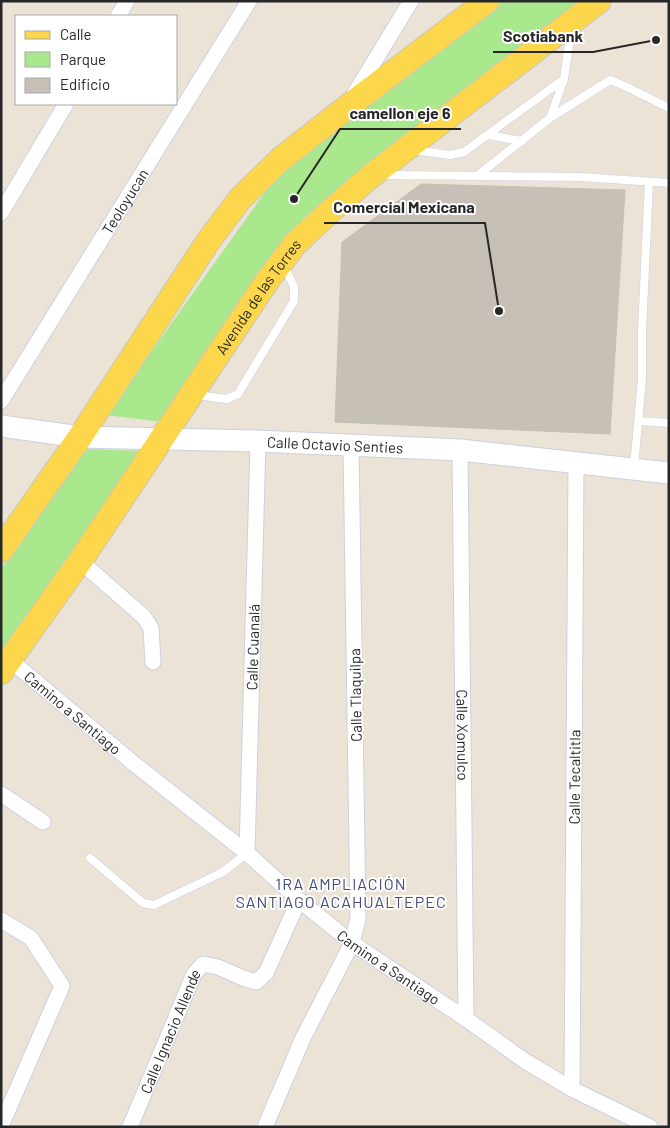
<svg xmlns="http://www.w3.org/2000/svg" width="670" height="1128" font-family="Barlow,sans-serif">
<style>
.green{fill:#aae88e}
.building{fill:#c6c0b7;stroke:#c7bfb1}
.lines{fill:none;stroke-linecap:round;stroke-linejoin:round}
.lane-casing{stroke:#ccd0e2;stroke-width:9}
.street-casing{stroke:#ccd0e2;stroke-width:17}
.secondary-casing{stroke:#ccd0e2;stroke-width:23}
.primary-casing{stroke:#c7c7c7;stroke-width:26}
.lane{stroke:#fff;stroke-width:8}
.street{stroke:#fff;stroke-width:15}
.secondary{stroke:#fff;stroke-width:21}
.primary{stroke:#fcd74b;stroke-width:24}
.labels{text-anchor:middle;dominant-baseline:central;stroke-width:4;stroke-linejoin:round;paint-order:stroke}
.street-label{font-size:15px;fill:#272727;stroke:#fff}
.neighbourhood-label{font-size:16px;letter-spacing:1px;fill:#444d7b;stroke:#fff}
.leader{fill:none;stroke:#272727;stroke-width:2}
.callout-dot{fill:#272727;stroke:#fff;stroke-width:2}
.callout-label{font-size:16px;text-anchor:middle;font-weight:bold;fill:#272727;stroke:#fff;stroke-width:4;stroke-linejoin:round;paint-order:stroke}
</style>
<rect width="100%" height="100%" fill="#ece3d7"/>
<g class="green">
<polygon points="503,1 580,1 304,217 162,422 106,415 273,181"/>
<polygon points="83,449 148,451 1,658 1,569"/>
</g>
<polygon class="building" points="421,184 625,190 610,434 335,422 342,242"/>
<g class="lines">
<g class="lane-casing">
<g id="lane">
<polyline points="550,118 564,79 571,30"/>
<polyline points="488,135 522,141"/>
<polyline points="413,150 450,155 464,152 564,79"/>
<polyline points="382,175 581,177 669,183"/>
<polyline points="477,176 550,118 610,80 627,87 669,108"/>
<polyline points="196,395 227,399 238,394 294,301 294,286 283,265"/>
<polyline points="639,421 669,423"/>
<polyline points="634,467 642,379 642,331 649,182"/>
<polyline points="90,858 143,903 154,905 223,872 247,853"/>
</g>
</g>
<g class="street-casing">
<g id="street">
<polyline points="118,16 127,1"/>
<polyline points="352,98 411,1"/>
<polyline points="1,213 66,104"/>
<path id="s1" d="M1 401 249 1"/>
<path id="s2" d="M460 450 466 1019"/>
<polyline points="80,561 144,617 151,628 153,662"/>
<path id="s3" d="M10 660 132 762 247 853 299 900 352 943 466 1019 525 1061 572 1089 650 1127"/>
<polyline points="1,794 43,822"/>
<path id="s4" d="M247 853 258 441"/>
<polyline points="1,920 31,938 62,986 1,1126"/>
<path id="s5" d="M572 1089 576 464"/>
<path id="s6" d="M130 1127 194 974 203 964 218 967 243 978 256 982 266 973 299 900"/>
<polyline points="265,1127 303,1038 352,943 358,919 351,445"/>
</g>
</g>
<g class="secondary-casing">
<g id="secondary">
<path id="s7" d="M1 426 80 437 258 441 460 450 669 473"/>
</g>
</g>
<g class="primary-casing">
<g id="primary">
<polyline points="1,550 80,437 209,240 240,199 282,158 346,108 487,1"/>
<path id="s8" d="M1 672 80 561 267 281 295 244 327 214 372 175 599 1"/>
</g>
</g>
<use href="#lane" class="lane"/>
<use href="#street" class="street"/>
<use href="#secondary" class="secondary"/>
<use href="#primary" class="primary"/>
</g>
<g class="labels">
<g class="street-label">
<text stroke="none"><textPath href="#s1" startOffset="235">Teoloyucan</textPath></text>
<text stroke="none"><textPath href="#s8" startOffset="455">Avenida de las Torres</textPath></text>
<text stroke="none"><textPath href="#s7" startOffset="335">Calle Octavio Senties</textPath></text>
<text stroke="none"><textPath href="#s4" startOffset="206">Calle Cuanalá</textPath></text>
<text transform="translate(355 695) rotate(-91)">Calle Tlaquilpa</text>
<text stroke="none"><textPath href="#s3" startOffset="82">Camino a Santiago</textPath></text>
<text stroke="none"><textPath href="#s2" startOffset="285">Calle Xomulco</textPath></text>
<text stroke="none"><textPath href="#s5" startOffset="312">Calle Tecaltitla</textPath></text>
<text stroke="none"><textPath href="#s3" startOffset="488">Camino a Santiago</textPath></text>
<text stroke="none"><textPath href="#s6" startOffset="104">Calle Ignacio Allende</textPath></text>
</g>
<g class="neighbourhood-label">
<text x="341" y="883">1RA AMPLIACIÓN<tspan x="341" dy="18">SANTIAGO ACAHUALTEPEC</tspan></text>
</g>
</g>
<path class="leader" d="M656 40L593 52H493M294 199L340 129H461M499 311L485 223H324"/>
<g class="callout-dot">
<circle cx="656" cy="40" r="5"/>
<circle cx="294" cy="199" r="5"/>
<circle cx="499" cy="311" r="5"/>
</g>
<g class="callout-label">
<text x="543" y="42">Scotiabank</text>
<text x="400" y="119">camellon eje 6</text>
<text x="404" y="213">Comercial Mexicana</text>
</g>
<rect width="670" height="1128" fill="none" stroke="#272727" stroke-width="5"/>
<rect x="15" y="15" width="162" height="90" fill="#ffffff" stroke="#a9a9a9"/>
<rect x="25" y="31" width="25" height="8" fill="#fcd74b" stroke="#a9a9a9"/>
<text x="60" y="40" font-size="15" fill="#272727">Calle</text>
<rect x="25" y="52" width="25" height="15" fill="#aae88e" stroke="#a9a9a9"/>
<text x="60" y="65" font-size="15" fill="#272727">Parque</text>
<rect x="25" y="78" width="25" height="15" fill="#c6c0b7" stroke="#a9a9a9"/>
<text x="60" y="90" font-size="15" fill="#272727">Edificio</text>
</svg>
